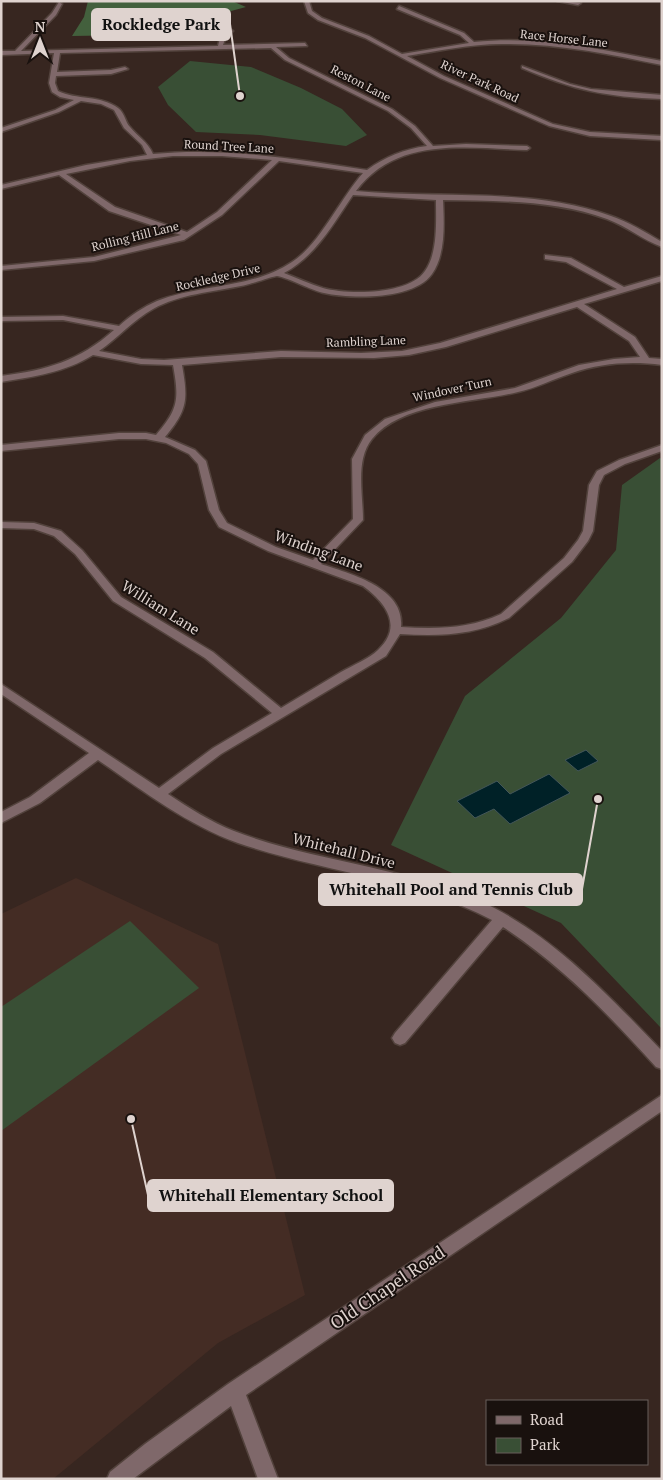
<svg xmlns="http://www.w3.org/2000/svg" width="663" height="1480" font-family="'PT Serif',serif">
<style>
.built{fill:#442c24}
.green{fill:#394f35}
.forest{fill:#43603d}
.water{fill:#002127;stroke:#435659}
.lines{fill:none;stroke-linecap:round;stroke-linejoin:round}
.minor-casing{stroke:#52423c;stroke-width:3}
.minor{fill:#7f686a;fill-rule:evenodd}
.labels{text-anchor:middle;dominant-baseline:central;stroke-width:4;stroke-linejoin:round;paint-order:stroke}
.far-street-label{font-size:12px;fill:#dfd3cf;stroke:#19110e}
.street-label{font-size:15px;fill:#dfd3cf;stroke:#19110e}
.near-street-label{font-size:18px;fill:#dfd3cf;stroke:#19110e}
.leader{fill:none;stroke:#dfd3cf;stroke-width:2}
.callout-dot{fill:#dfd3cf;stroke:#19110e;stroke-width:2}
.callout{fill:#dfd3cf;stroke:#dfd3cf;stroke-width:2}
.callout-label{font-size:16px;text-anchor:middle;font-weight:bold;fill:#111}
</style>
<rect width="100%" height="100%" fill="#372620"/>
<polygon class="built" points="76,878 218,944 305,1295 218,1343 53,1479 1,1479 1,914"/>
<g class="green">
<polygon points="190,61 251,67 301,88 342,109 367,135 346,146 260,135 196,132 168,105 158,87"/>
<polygon points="660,458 662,459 662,1029 561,923 391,845 465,696 561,618 616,550 622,485"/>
<polygon points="130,921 199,988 1,1131 1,1007"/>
</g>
<polygon class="forest" points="88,1 232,1 246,7 205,18 193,34 72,36 84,17"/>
<g class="water">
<polygon points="586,750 598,761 578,771 565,760"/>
<polygon points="549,774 570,793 510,824 494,809 475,818 457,801 497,781 510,794"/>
</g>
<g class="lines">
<g class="minor-casing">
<g id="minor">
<path d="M304 1H309L312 11 322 18 369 36 402 54 469 43 460 35 397 9 399 6 464 33 474 42C538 35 600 49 662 61V65C609 54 556 43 502 44 470 44 438 51 407 56L444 76 553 124 590 132 662 136V140L590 136 549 126 440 78 365 38 318 20 308 13Z"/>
<polygon points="557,1 581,3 578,5"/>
<path d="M59 2 62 4 56 15 21 51 218 46 220 38 230 29 233 31 225 39 223 45 305 43 307 46 276 47 289 58 392 109 415 126 433 146 466 144 527 146 530 148 527 150C466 148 397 136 356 191 440 199 530 187 611 216 629 222 645 232 662 242V247C643 240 626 226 607 219 555 200 497 201 443 200 444 223 446 254 432 274 414 300 351 299 324 293 313 291 284 276 277 276 273 276 249 285 241 286 212 292 180 294 153 309 133 320 118 338 99 351L141 359 164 360 281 351 361 353 402 351 440 343 617 289 566 262 545 259V255L571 258 624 287 662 276V281L584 304 635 337 649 358 662 359V365C631 361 601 363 572 373 553 379 537 388 518 392 475 403 402 402 372 439 355 460 363 494 363 520L321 564C350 574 405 587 401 627 436 629 469 629 501 614L564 558 578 540 583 531 589 485 597 471 619 460 662 445V451L625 464 604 475 599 485 593 531 588 541 572 562 509 618C474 636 438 636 400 634L386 656 221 754 168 794C189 808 211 822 234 831 314 862 404 866 482 902 553 935 608 995 662 1051V1069L656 1067C609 1015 562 966 503 927L405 1043 400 1045 395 1043 392 1038 395 1033 492 920C413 878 322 872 238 843 187 825 142 790 98 760L40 803 1 823V812L30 797 89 753 1 694V684L159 788 213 748 272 713 205 658 113 601 75 554 54 536 34 529 1 528V522L34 523 61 531 82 550 121 597 213 652 281 708C301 696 321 684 341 672 353 665 369 659 378 650 404 626 385 602 363 586L268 551 219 527 209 510 198 464 189 454 166 443 146 439H119L1 451V445L119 433H146L156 435C179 409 179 398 173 365L141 364 93 355C66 372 33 377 1 382V376C47 370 79 361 114 330L63 320 1 321V317L63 316 119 326C130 316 143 307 157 301 200 284 252 289 292 262 320 244 340 199 363 173L279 161 222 215 184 240 94 261 1 270V266L94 257 181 235 109 211 59 175 1 189V185L86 165 147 155 142 145 124 128 114 110 101 104 81 101 59 112 1 132V128L55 110 74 100 60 97 52 92 49 83 54 53 1 55V51H15L52 13ZM271 48 285 60 388 111 411 128 427 146C404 149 385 157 367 170 296 159 225 147 153 154 148 142 138 137 130 127 125 122 125 113 118 108 101 95 76 100 58 91L55 83 56 76 111 74 128 69 125 67 111 70 57 72 60 53ZM173 156H222L272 160 217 212 187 232 115 207 66 174 130 161ZM353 195 436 200C436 221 438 253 425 271 409 295 348 295 323 288 310 284 297 278 284 273 316 256 333 224 353 195ZM577 307 629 341 640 357 614 359 579 365 515 388 435 402 385 419 365 435 352 459 353 519 313 560 276 547 227 523 219 510 206 461 195 450 165 437C188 410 188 399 182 365L281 357 374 358 409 355 446 347Z"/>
<path d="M522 66 570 84 591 89 662 95V99C606 97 573 90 522 68Z"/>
<polygon points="662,1095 662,1111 246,1395 278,1479 258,1479 231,1406 133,1479 107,1479 110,1472 145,1444 228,1384"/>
</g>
</g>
<use href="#minor" class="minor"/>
</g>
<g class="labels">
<g class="far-street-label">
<text transform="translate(564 38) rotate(6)">Race Horse Lane</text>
<text transform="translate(480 81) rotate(25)">River Park Road</text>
<text transform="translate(361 83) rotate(27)">Reston Lane</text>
<text transform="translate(229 146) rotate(3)">Round Tree Lane</text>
<text transform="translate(135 236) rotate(-14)">Rolling Hill Lane</text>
<text transform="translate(218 277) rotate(-13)">Rockledge Drive</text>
<text transform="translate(366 341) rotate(-2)">Rambling Lane</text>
<text transform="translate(452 389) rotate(-12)">Windover Turn</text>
</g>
<g class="street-label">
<text transform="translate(319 550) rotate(20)">Winding Lane</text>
<text transform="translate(161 607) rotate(32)">William Lane</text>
<text transform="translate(344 850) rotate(14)">Whitehall Drive</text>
</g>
<g class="near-street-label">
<text transform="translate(387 1287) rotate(-34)">Old Chapel Road</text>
</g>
</g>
<path class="leader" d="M240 96L230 24M598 799L582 889M131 1119L148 1195"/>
<g class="callout-dot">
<circle cx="240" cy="96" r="5"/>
<circle cx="598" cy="799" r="5"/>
<circle cx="131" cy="1119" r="5"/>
</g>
<g class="callout">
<rect x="92" y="9" width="138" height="31" rx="5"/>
<rect x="319" y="874" width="263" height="31" rx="5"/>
<rect x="148" y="1180" width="245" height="31" rx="5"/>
</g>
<g class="callout-label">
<text x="161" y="30">Rockledge Park</text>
<text x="451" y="895">Whitehall Pool and Tennis Club</text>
<text x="271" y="1201">Whitehall Elementary School</text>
</g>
<rect width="663" height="1480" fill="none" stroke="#dfd3cf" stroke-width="5"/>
<rect x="486" y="1400" width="162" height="65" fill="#19110e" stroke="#685f5b"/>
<rect x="496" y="1416" width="25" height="8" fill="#7f686a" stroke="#685f5b"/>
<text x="530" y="1425" font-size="15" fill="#dfd3cf">Road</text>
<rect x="496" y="1438" width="25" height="15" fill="#394f35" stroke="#685f5b"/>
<text x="530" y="1450" font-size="15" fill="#dfd3cf">Park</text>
<g transform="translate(40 40)" stroke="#19110e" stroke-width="4" paint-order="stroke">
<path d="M0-4L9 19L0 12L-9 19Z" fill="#dfd3cf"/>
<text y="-8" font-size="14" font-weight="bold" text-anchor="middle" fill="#dfd3cf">N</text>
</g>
</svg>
